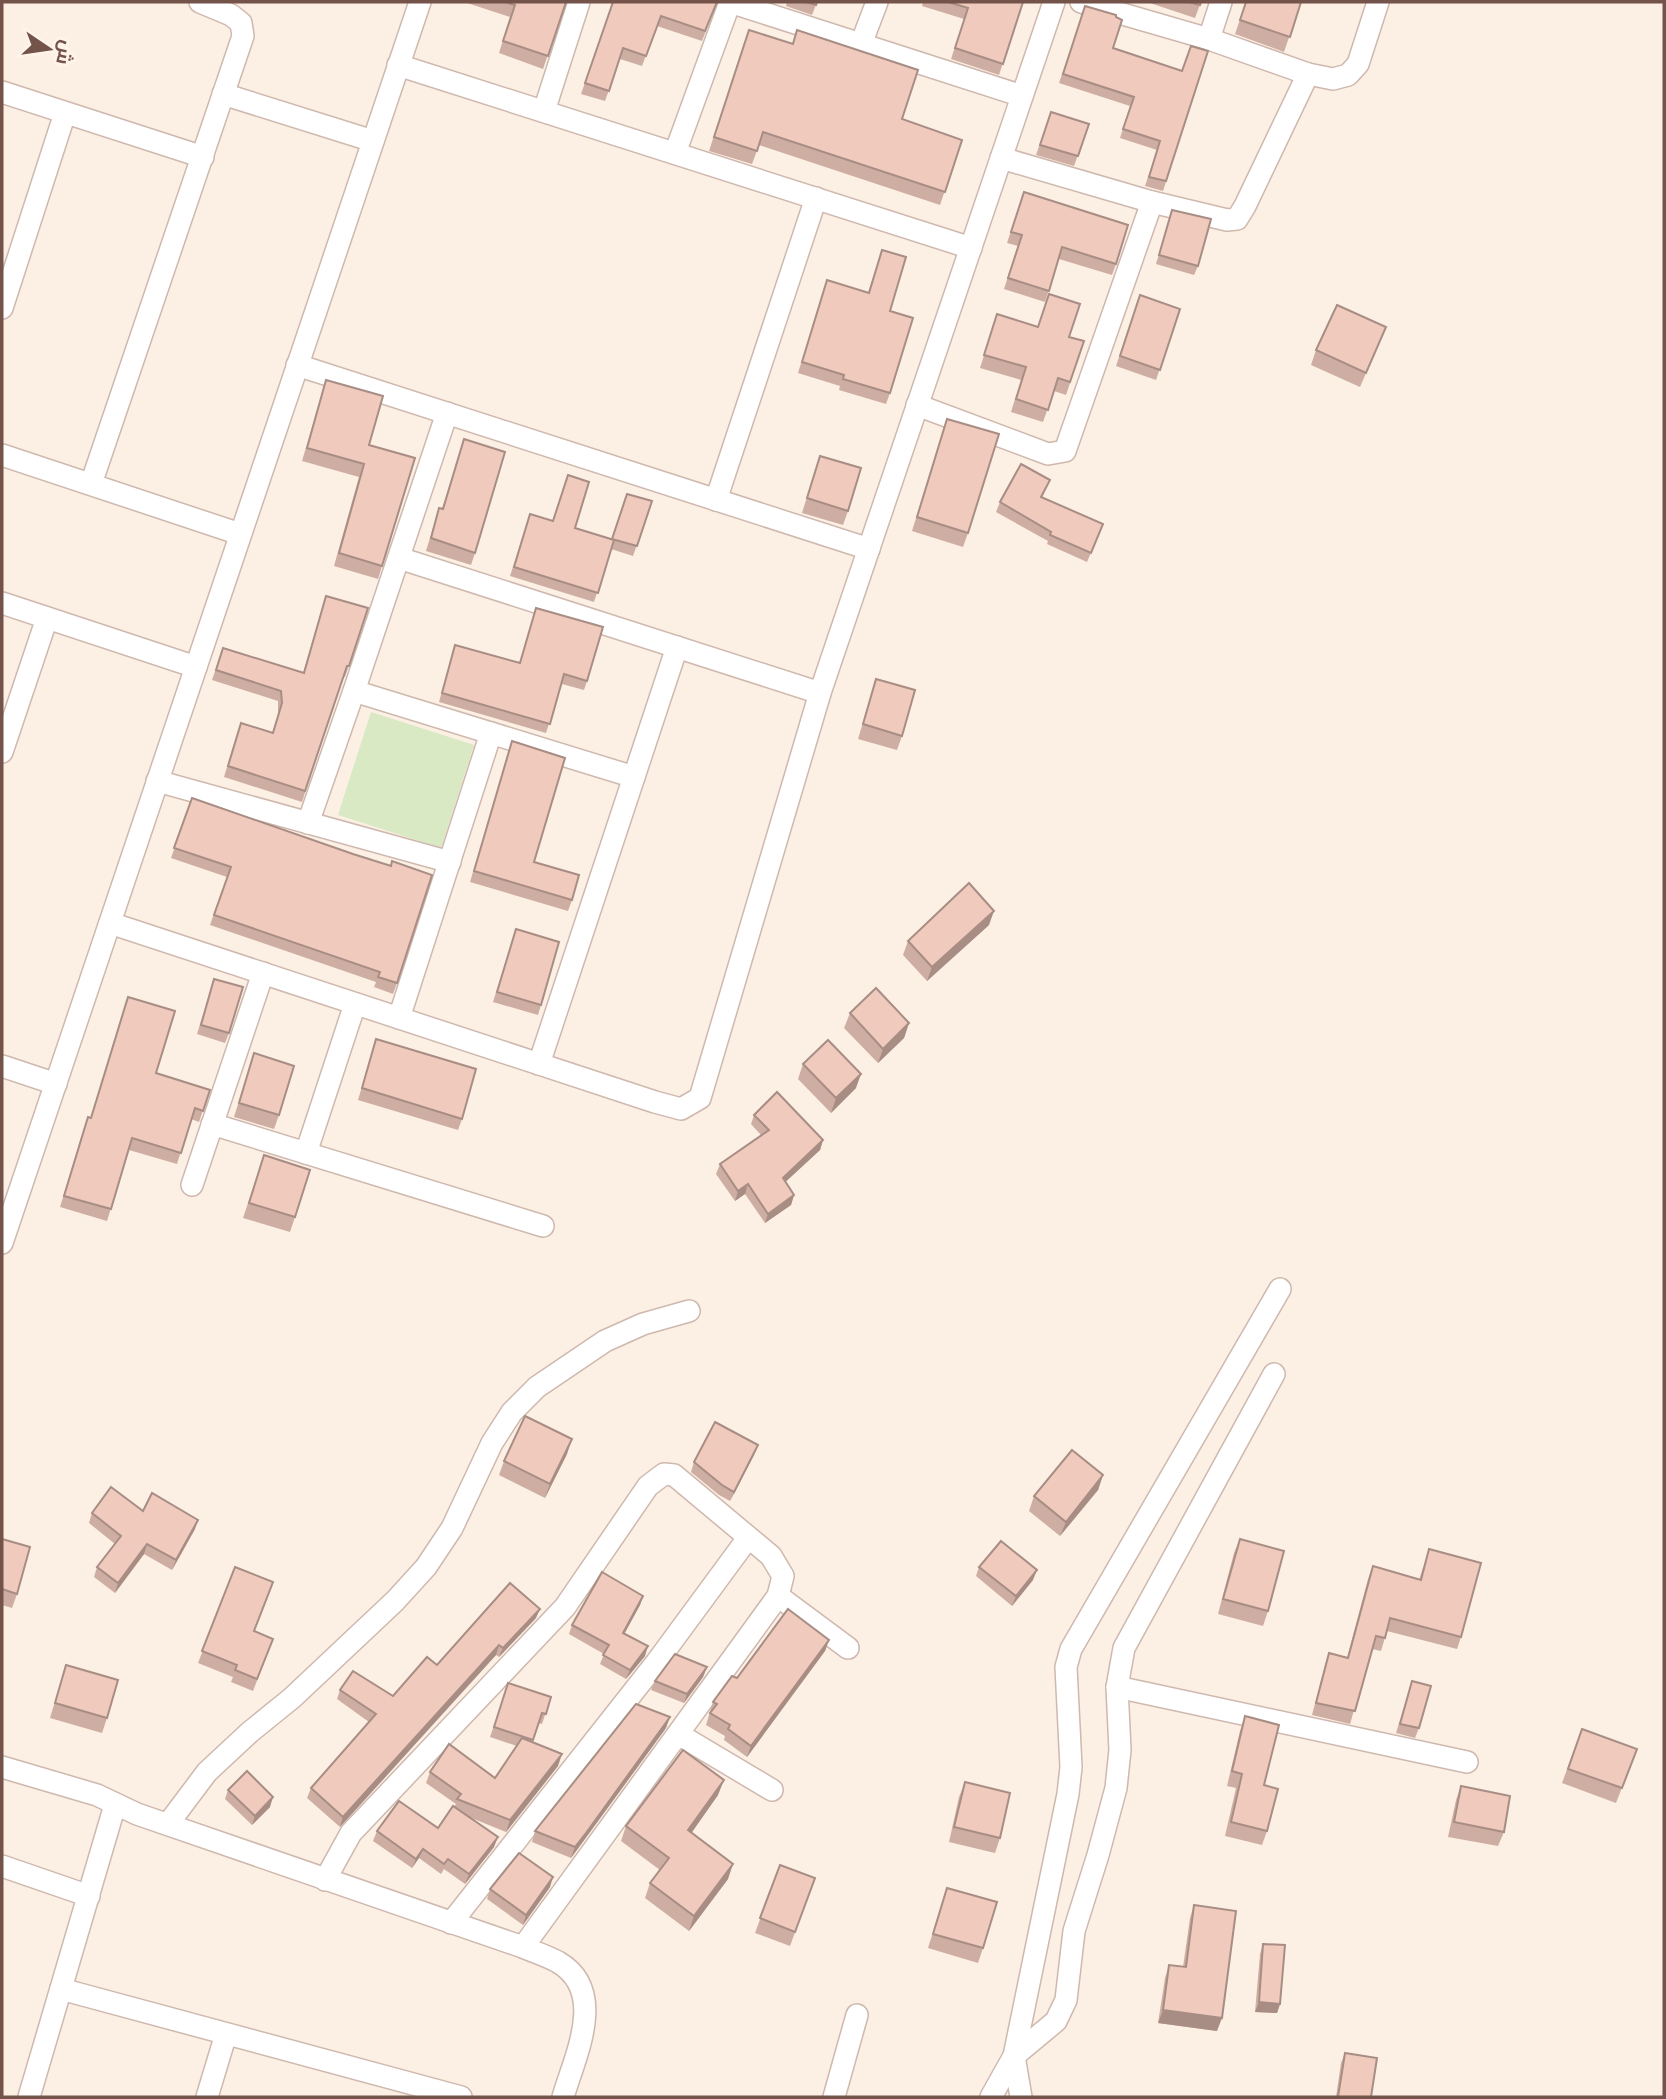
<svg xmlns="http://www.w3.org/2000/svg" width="1666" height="2099" font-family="Overpass,Cairo,sans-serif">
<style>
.green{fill:#d8e9c3}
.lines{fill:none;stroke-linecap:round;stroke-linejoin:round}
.minor-casing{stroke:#cfb8ae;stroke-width:24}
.minor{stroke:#fff;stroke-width:21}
.wall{fill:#ceaea2}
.shaded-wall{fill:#a88d84}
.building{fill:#f0cabc;stroke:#a88d84;stroke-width:2}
</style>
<rect width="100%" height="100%" fill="#fcefe4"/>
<polygon class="green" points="371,712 474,745 441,848 338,815"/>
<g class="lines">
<g class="minor-casing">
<g id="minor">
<polyline points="1081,2 1209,39 1308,74 1333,79 1348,75 1358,64 1378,2"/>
<polyline points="1209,39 1221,2"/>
<polyline points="861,44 877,2"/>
<polyline points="398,65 971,248"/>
<polyline points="2,92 203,157"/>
<polyline points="223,94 373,141"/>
<polyline points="544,111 579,2"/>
<polyline points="675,153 730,2 1022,96"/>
<polyline points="1001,158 1152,202 1227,220 1237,219 1245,206 1308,74"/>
<polyline points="2,308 65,113"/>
<polyline points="297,365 869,549"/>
<polyline points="917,405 1048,454 1065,451 1152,202"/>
<polyline points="2,455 240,534"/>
<polyline points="91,484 243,36 241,23 231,15 200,2"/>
<polyline points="716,500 816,198"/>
<polyline points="399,558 820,693"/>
<polyline points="2,603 196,667"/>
<polyline points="354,691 634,777"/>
<polyline points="2,752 47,618"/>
<polyline points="157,781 450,862"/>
<polyline points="308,823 354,691 447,413"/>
<polyline points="110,923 655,1102 681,1109 700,1098 820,693 1054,2"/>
<polyline points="399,1018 491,733"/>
<polyline points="539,1064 677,647"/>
<polyline points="2,1066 56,1084"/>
<polyline points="212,1124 543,1226"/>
<polyline points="306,1153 355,1004"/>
<polyline points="192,1185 263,973"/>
<polyline points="2,1243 420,2"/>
<polyline points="778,1596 848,1648"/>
<polyline points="1117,1687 1467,1762"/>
<polyline points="678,1734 772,1790"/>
<path d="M2 1767 97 1795 137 1814 523 1947C534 1952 547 1956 558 1962 608 1991 575 2056 563 2097"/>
<polyline points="168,1824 207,1772 250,1732 292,1698 395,1601 426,1567 452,1528 492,1443 512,1412 537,1387 605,1341 643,1324 689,1311"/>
<polyline points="2,1866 89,1896"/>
<polyline points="325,1880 351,1833 565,1607 648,1486 664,1474 674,1475 771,1556 783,1576 778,1596 523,1947"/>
<polyline points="451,1923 656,1663 748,1538"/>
<polyline points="61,1989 461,2097"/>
<polyline points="29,2097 115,1805"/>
<polyline points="207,2097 226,2034"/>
<polyline points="834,2097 857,2015"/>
<polyline points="991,2097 1014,2056 1056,2021 1066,2000 1074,1931 1098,1855 1116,1788 1120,1750 1117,1687 1124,1648 1274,1374"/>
<polyline points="1021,2097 1014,2056 1068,1794 1071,1767 1066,1667 1071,1649 1280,1289"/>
</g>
</g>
<use href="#minor" class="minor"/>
</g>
<g class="wall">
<polygon points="464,2 566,2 543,69 499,53 510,17"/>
<polygon points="613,2 717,2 702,41 657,26 642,66 620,59 605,101 581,94"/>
<polygon points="787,2 817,2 812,15 786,6"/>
<polygon points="923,2 1023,2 999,75 951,59 964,19 922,6"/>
<polygon points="1147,2 1201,2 1195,18"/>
<polygon points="1246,2 1301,2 1284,52 1235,34"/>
<polygon points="1085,6 1113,48 1182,71 1208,51 1163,191 1145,186 1157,150 1120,138 1130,106 1059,83"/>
<polygon points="797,30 902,119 962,140 940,205 759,145 752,164 709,151 744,43 792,44"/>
<polygon points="1051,112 1089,124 1074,166 1036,155"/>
<polygon points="1020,203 1116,264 1112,275 1059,259 1045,302 1004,289 1018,246 1007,243"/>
<polygon points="1172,210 1198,266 1194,275 1156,264"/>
<polygon points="882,250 890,311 890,393 886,404 839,390 840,386 798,373 827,280 868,293"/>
<polygon points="1140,295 1180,309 1156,380 1116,366"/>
<polygon points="997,314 1084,341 1066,395 1054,391 1043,422 1011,412 1021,380 980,368"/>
<polygon points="1380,341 1360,387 1311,365 1316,350"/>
<polygon points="326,380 369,445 382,566 378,579 334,566 359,477 302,461"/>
<polygon points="947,419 968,533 963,547 912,531"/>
<polygon points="464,439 475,553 471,565 426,551 439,508 442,509"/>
<polygon points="820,456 848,511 843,525 802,513"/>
<polygon points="1050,480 1042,498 1103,524 1087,562 1047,544 1048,541 996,512 1000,502"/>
<polygon points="652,501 633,556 611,549 594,602 510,576 527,523 575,528 612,539"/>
<polygon points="326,596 368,608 345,677 343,676 302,802 224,777 237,734 272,733 278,714 278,701 212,680 223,648 303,673"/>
<polygon points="536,608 587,681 584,690 562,684 546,733 439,702 455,645 520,663"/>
<polygon points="876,679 902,736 897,750 858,739"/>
<polygon points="512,741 534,862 572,900 568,911 470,882"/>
<polygon points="192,798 397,983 393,994 374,987 376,982 210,925 227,877 171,858"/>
<polygon points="989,925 927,981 903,955 908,941"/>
<polygon points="516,929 541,1005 538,1015 493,1002"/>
<polygon points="214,979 229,1033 225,1043 197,1034"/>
<polygon points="128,997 156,1073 210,1090 199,1122 191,1119 177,1164 129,1150 107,1221 60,1207 84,1128 88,1117 91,1117"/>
<polygon points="850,1013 909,1023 904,1038 878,1063 844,1028"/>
<polygon points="376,1039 462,1119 458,1130 358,1100"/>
<polygon points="254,1053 279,1115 274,1129 234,1117"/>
<polygon points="803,1064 856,1088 831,1113 798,1079"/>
<polygon points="754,1115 823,1140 820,1150 785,1182 794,1195 791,1205 765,1223 745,1194 735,1201 716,1174 720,1164 761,1135 751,1124"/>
<polygon points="264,1155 295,1217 290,1232 243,1218"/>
<polygon points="567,1454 545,1498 499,1475 504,1461"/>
<polygon points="754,1455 730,1501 719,1495 691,1472 694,1462"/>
<polygon points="1103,1475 1098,1490 1060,1536 1029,1511 1034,1496"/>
<polygon points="143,1511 195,1529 172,1570 144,1554 115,1593 94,1577 97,1567 115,1544 89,1523 92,1513"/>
<polygon points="2,1539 17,1594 12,1608 2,1605"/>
<polygon points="1240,1539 1268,1611 1263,1626 1218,1614 1234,1553"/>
<polygon points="1429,1549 1461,1637 1457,1649 1387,1631 1381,1651 1372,1649 1350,1724 1312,1715 1325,1665 1329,1653 1347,1658 1368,1579 1373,1566 1419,1580"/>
<polygon points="235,1567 254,1631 273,1639 253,1691 231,1682 233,1677 198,1663"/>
<polygon points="979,1567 1033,1580 1012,1606 976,1576"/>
<polygon points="643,1596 640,1605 624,1633 645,1656 626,1679 600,1664 604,1654 569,1634 572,1625"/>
<polygon points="536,1618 499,1657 496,1655 340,1827 307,1798 311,1788 369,1722 337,1699 340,1690 393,1696 437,1665"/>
<polygon points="829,1640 825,1651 747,1757 724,1740 725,1736 706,1725 713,1702"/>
<polygon points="66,1665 107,1718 102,1733 50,1718"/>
<polygon points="707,1667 703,1677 684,1703 651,1690 655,1681"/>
<polygon points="1412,1681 1419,1728 1415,1738 1396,1733"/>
<polygon points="508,1683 551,1697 542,1724 538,1723 532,1742 558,1766 506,1832 469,1817 494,1847 465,1884 444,1869 441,1874 419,1858 412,1868 373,1841 377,1831 438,1828 456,1804 426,1783 430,1772 495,1778 517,1746 490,1737"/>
<polygon points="1245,1716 1264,1785 1267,1831 1262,1845 1225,1836 1236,1788 1227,1786 1240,1731"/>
<polygon points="666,1728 571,1858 532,1842 535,1831"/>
<polygon points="1582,1729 1637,1749 1616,1803 1562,1783"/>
<polygon points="965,1782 1000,1838 995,1853 949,1842 959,1797"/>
<polygon points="1461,1786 1504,1832 1498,1846 1448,1837 1456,1800"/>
<polygon points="228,1790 270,1807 252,1825 225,1799"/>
<polygon points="718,1795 691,1833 728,1879 689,1931 645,1898 650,1883 660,1870 621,1841 626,1826"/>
<polygon points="780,1865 815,1878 790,1946 755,1933"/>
<polygon points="550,1887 523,1925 487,1899 490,1889"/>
<polygon points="947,1888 983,1948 978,1963 928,1948"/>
<polygon points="1194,1905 1217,2031 1158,2023 1165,1978 1169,1965 1183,1967 1190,1918"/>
<polygon points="1263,1944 1280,2004 1277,2013 1255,2012 1260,1954"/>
<polygon points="1345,2053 1371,2097 1336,2097 1341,2063"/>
</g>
<g class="shaded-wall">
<polygon points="994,911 989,925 927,981 932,967"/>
<polygon points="909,1023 904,1038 878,1063 883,1049"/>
<polygon points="861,1074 856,1088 831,1113 836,1098"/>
<polygon points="823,1140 820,1150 779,1188 783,1178"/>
<polygon points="748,1184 745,1194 735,1201 738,1191"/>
<polygon points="794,1195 791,1205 765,1223 768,1214"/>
<polygon points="572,1439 567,1454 545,1498 550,1484"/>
<polygon points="758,1445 754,1455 730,1501 734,1492"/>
<polygon points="1103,1475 1098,1490 1060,1536 1066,1522"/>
<polygon points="198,1520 195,1529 172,1570 176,1560"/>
<polygon points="147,1544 144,1554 115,1593 118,1583"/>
<polygon points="1037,1570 1033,1580 1012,1606 1016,1596"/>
<polygon points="643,1596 640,1605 620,1642 623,1633"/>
<polygon points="540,1609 536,1618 499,1657 503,1648"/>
<polygon points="829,1640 825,1651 747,1757 751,1746"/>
<polygon points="499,1645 496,1655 340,1827 343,1817"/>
<polygon points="648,1646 645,1656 626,1679 630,1670"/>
<polygon points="707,1667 703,1677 684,1703 687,1694"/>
<polygon points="670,1717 666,1728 571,1858 575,1847"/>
<polygon points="562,1754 558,1766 506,1832 510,1820"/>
<polygon points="724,1780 718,1795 683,1845 688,1830"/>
<polygon points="273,1797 270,1807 252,1825 255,1816"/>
<polygon points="498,1837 494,1847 465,1884 469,1874"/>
<polygon points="423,1849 419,1858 412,1868 416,1859"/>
<polygon points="733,1864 728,1879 689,1931 694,1916"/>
<polygon points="553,1877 550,1887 523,1925 526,1915"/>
<polygon points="1259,2002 1280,2004 1277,2013 1255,2012"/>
<polygon points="1163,2010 1222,2018 1217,2031 1158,2023"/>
</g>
<g class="building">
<polygon points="505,2 566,2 548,56 503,41 515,5"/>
<polygon points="613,2 717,2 705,31 661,16 646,56 623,48 609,91 585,83"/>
<polygon points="806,2 817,2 816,5"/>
<polygon points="948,2 1023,2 1003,64 955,48 968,8"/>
<polygon points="1189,2 1201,2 1200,5"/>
<polygon points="1246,2 1301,2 1290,37 1240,20"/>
<polygon points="1085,6 1116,15 1116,17 1122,20 1113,48 1182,71 1191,46 1208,51 1166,181 1149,177 1160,141 1123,129 1134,97 1063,74"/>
<polygon points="749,30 793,44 797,30 918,70 902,119 962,140 945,192 763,132 757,151 714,137"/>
<polygon points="1051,112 1089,124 1078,156 1040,145"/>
<polygon points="1024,192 1128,225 1116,264 1062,247 1049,291 1008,278 1022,235 1011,232"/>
<polygon points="1172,210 1211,219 1198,266 1159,255"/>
<polygon points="882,250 906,257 890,311 913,318 890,393 843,379 844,375 802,362 827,280 869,293"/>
<polygon points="1049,294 1080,304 1069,337 1084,341 1070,382 1058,378 1048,410 1016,399 1026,367 984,355 997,314 1038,327"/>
<polygon points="1140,295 1180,309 1160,370 1120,356"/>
<polygon points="1337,305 1386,327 1366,373 1316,350"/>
<polygon points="326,380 383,396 369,445 415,458 382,566 339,553 364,464 307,448"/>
<polygon points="947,419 999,434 968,533 917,517"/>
<polygon points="464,439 505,452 475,553 431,538 439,508 443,509"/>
<polygon points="820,456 861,468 848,511 807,498"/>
<polygon points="1021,464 1050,480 1041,497 1103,524 1091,553 1050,535 1051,532 1000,502"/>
<polygon points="568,475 589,482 575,528 614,540 598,593 514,567 530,514 553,521"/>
<polygon points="627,494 652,501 637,546 612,539"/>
<polygon points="326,596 368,608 349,666 347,666 305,791 228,766 241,723 273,733 282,703 281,691 216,670 223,648 304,673"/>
<polygon points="536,608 603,627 587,681 564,674 550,724 442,693 455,645 520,663"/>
<polygon points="876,679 915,690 902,736 863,724"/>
<polygon points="512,741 565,758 534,862 579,875 572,900 474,871"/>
<polygon points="192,798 353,854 391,866 392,861 432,875 397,983 378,977 380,972 214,915 231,867 174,848"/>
<polygon points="969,883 994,911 932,967 908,941"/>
<polygon points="516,929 559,942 541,1005 497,992"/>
<polygon points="214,979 243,987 229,1033 201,1025"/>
<polygon points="876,988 909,1023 883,1049 850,1013"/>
<polygon points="128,997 175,1011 156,1073 210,1090 203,1111 195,1108 181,1153 132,1138 111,1209 64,1196 88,1117 91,1118"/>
<polygon points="376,1039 476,1069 462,1119 362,1088"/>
<polygon points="828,1040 861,1074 836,1098 803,1064"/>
<polygon points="254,1053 294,1066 279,1115 239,1103"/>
<polygon points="777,1092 823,1140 783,1178 794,1195 768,1214 748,1184 738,1191 720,1164 769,1130 754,1115"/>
<polygon points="264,1155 310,1170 295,1217 249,1203"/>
<polygon points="525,1416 572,1439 550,1484 504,1461"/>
<polygon points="715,1422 758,1445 734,1492 722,1485 694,1462"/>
<polygon points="1072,1450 1103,1475 1066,1522 1034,1496"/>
<polygon points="111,1487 143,1511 152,1493 198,1520 176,1560 147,1544 118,1583 97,1567 121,1536 92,1513"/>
<polygon points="2,1539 30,1547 17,1594 2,1589"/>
<polygon points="1240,1539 1284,1551 1268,1611 1223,1599"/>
<polygon points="1001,1541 1037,1570 1016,1596 979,1567"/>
<polygon points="1429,1549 1481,1563 1461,1637 1390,1618 1385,1638 1376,1636 1355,1711 1316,1703 1329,1653 1348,1658 1373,1566 1421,1580"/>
<polygon points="235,1567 273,1582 254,1631 273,1639 257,1679 235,1670 237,1665 202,1651"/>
<polygon points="602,1572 643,1596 623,1633 648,1646 630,1670 603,1655 609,1645 572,1625"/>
<polygon points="510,1583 540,1609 503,1648 499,1645 343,1817 311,1788 376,1714 340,1690 353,1671 393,1696 427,1657 437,1665"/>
<polygon points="788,1609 829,1640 751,1746 728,1729 730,1725 710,1713 717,1704 713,1702 732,1676 737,1678"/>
<polygon points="675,1654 707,1667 687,1694 655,1681"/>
<polygon points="66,1665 118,1680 107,1718 55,1703"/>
<polygon points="1412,1681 1431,1686 1419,1728 1400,1724"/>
<polygon points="508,1683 551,1697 546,1714 542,1713 533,1740 494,1727"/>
<polygon points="636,1704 670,1717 586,1833 575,1847 535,1831"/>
<polygon points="1245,1716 1279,1725 1264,1785 1278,1789 1267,1831 1231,1822 1242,1774 1232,1771"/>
<polygon points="1582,1729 1637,1749 1622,1788 1568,1769"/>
<polygon points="522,1738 562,1754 510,1820 457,1799 461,1794 430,1772 449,1744 495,1778"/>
<polygon points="683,1750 724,1780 688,1830 733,1864 694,1916 650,1883 669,1858 626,1826"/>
<polygon points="247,1771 273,1797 255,1816 228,1790"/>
<polygon points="965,1782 1010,1793 1000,1838 954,1827"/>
<polygon points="1461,1786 1510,1796 1504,1832 1454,1822"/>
<polygon points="399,1801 438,1828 453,1806 498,1837 469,1874 448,1859 444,1864 423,1849 416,1859 377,1831"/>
<polygon points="519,1853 553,1877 526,1915 490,1889"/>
<polygon points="780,1865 815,1878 795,1932 760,1918"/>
<polygon points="947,1888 997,1902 983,1948 933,1934"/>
<polygon points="1194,1905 1236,1911 1222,2018 1163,2010 1169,1965 1186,1967"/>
<polygon points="1263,1944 1285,1945 1280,2004 1259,2002"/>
<polygon points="1345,2053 1377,2058 1371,2097 1338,2097"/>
</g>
<rect width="1666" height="2099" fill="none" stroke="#74534a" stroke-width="7"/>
<g transform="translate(49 49) rotate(103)" stroke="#fff4ea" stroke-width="5" paint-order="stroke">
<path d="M0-5L12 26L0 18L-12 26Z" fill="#74534a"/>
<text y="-10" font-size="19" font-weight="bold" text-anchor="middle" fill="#74534a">ش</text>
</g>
</svg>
